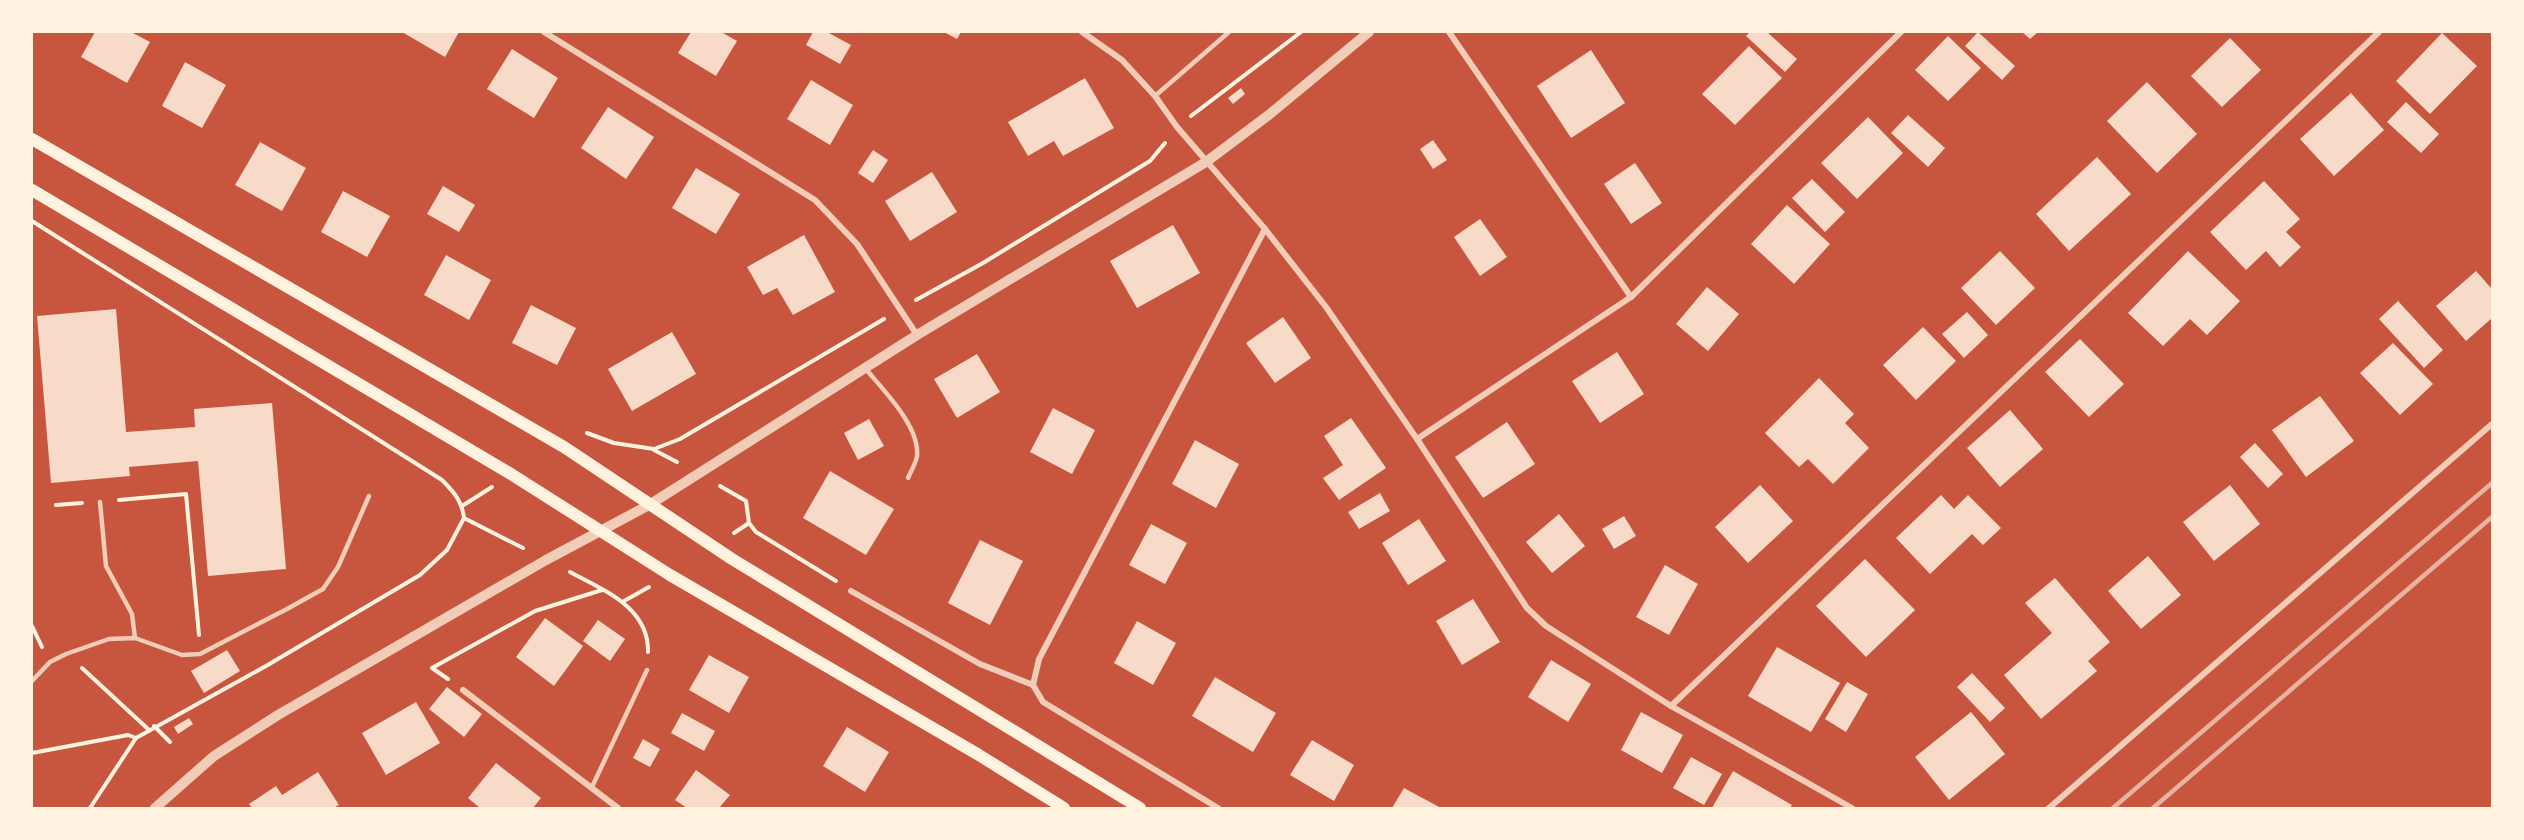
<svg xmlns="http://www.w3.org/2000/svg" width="2524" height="840" font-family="'Source Sans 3',sans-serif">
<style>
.building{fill:#f7dbc8}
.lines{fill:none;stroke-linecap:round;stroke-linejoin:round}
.path{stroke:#fff3e0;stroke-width:4}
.service{stroke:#f1ccb7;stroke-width:4.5}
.minor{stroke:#f1ccb7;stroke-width:6}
.tertiary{stroke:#f1ccb7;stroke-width:10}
.secondary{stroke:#fff3e0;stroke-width:12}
.rail{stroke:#e9b49f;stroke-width:4.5}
</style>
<rect width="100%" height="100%" fill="#c8553d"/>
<g class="building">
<polygon points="95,32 131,32 150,42 127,83 81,57"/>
<polygon points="402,32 459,32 445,57"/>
<polygon points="691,32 721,32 737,41 716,76 678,53"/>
<polygon points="813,32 827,32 851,45 840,64 806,45"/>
<polygon points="944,32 961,32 957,39"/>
<polygon points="1750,32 1767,32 1797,59 1785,72 1746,36"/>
<polygon points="1978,32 2015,66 2002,80 1965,46"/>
<polygon points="2022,32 2038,32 2030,39"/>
<polygon points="2442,33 2477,66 2430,114 2396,81"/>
<polygon points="1948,36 1981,68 1948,101 1915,70"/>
<polygon points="2230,38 2261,70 2222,107 2191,76"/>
<polygon points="1749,46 1782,78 1735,125 1702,94"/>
<polygon points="512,49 558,78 534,118 487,89"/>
<polygon points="1591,50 1625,103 1571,138 1537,86"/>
<polygon points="185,62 226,85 202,128 162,106"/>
<polygon points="1085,78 1114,128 1063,156 1054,141 1028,156 1008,122"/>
<polygon points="811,80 853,105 830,145 787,119"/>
<polygon points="2147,82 2197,134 2157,173 2107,121"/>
<polygon points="1241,88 1245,94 1233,104 1228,98"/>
<polygon points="2351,93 2384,130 2334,176 2300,139"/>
<polygon points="2406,102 2439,134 2421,153 2387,122"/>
<polygon points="608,107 654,137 626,179 581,148"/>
<polygon points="1908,115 1945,148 1928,167 1891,133"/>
<polygon points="1868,117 1903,153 1857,199 1821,163"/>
<polygon points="1433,140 1447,160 1433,169 1420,149"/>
<polygon points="260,142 306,168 282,211 235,185"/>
<polygon points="873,150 888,160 873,183 858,173"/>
<polygon points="2097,157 2131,194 2069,251 2036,214"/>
<polygon points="1635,163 1662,203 1631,224 1604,184"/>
<polygon points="696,168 740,194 716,234 672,208"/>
<polygon points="932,172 957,212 910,241 885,201"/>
<polygon points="1812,179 1845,212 1825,232 1792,198"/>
<polygon points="2264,181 2300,219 2286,232 2301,247 2280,267 2266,251 2246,270 2210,232"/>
<polygon points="443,186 475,205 459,232 427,214"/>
<polygon points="343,191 390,216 367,257 321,232"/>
<polygon points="1787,205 1830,244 1794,284 1751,244"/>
<polygon points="1480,219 1507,257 1480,276 1454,237"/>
<polygon points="1173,225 1200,273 1137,308 1110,261"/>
<polygon points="804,235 835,292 793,315 777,288 763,295 747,267"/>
<polygon points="2000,251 2035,288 1996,325 1961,288"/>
<polygon points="2188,251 2240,301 2207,335 2190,319 2163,346 2128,313"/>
<polygon points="446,255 491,280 469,320 424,295"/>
<polygon points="2476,271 2492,289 2492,318 2466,341 2436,306"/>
<polygon points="1707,287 1739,314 1708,351 1676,324"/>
<polygon points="2398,301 2443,350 2424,368 2379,319"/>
<polygon points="531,305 576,328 557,365 512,343"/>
<polygon points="116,309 126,432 195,427 194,409 272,403 286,569 208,576 198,461 129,467 130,476 51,483 37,316"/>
<polygon points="1967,312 1988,335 1964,358 1942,334"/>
<polygon points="1283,317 1311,358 1275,383 1246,343"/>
<polygon points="1923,327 1956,361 1916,400 1883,365"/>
<polygon points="672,332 696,374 632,411 608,369"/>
<polygon points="2080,339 2124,384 2089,417 2045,372"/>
<polygon points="2393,343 2433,384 2400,415 2360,373"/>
<polygon points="1617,352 1644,394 1600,423 1572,381"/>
<polygon points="977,354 1000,392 957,418 934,379"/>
<polygon points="1819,378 1854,414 1845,423 1869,448 1833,484 1808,459 1799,467 1765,433"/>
<polygon points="2320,396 2354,441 2306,477 2272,430"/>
<polygon points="1053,408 1095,430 1072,474 1030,452"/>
<polygon points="2010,410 2043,449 2000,487 1967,448"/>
<polygon points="1351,418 1386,468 1339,500 1323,478 1343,465 1324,436"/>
<polygon points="869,419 884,446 858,460 844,433"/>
<polygon points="1507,422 1535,464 1483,498 1455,457"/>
<polygon points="1195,440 1239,464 1216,508 1172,484"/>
<polygon points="2255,443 2283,474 2268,488 2240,457"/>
<polygon points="830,471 894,509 866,555 803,518"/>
<polygon points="1760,485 1793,521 1748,563 1715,527"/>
<polygon points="2230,485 2260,524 2214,561 2183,522"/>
<polygon points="1380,493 1390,511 1359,529 1348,512"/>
<polygon points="1941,495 1954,509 1968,495 2001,528 1983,545 1972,534 1930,574 1896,538"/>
<polygon points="1559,514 1585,546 1552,573 1526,542"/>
<polygon points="1624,516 1636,536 1614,549 1602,529"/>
<polygon points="1419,519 1446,561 1408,585 1382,543"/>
<polygon points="1151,524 1187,543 1165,584 1129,565"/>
<polygon points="980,540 1023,561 990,625 948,603"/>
<polygon points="2148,556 2181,595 2141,629 2108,591"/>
<polygon points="1865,559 1915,610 1866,657 1816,606"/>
<polygon points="1665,565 1698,584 1669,635 1636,617"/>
<polygon points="2055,578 2110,642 2088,661 2097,671 2041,719 2004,675 2052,633 2025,603"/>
<polygon points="1473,599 1500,642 1462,665 1436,621"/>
<polygon points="545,618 583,646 554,686 516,657"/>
<polygon points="598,620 625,639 610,661 583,641"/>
<polygon points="1137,621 1176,643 1153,685 1114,663"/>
<polygon points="1777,647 1840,683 1811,732 1748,696"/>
<polygon points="227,650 240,671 204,693 191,671"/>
<polygon points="709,655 749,677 729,713 689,690"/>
<polygon points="1551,660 1591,684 1568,722 1528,697"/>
<polygon points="1972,673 2005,708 1990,722 1957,687"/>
<polygon points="1215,677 1276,713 1253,752 1192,716"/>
<polygon points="1847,682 1868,694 1846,732 1825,719"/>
<polygon points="447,687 482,714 464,737 429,709"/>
<polygon points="416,702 440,743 386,775 362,733"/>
<polygon points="1641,712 1683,735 1662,773 1621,750"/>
<polygon points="1971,712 2005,754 1949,800 1915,757"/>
<polygon points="682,713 715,731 704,751 671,733"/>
<polygon points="189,718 193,724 178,734 174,727"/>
<polygon points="847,727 889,752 865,792 823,766"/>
<polygon points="643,739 660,749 650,767 633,758"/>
<polygon points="1312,740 1354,765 1334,801 1290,775"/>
<polygon points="1691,757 1722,774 1704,805 1673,788"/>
<polygon points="496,763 541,798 533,808 480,808 468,798"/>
<polygon points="696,770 730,795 719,808 687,808 675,800"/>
<polygon points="1733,771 1792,805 1790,808 1712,808"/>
<polygon points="318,772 339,805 333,808 252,808 249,804 276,786 282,795"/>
<polygon points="1404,788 1441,808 1392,808"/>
</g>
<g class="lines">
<g class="path">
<polyline points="1191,116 1301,32"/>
<path d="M32 221 442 480C454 492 462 501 464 518L523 548"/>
<polyline points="916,300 983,263 1150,161 1165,143"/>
<polyline points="587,433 614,443 654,449 680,439 884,319"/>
<polyline points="654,450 677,462"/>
<polyline points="720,486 746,501 749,523 756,532 836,581"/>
<polyline points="119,500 186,494 199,635"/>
<polyline points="56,505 82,503"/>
<polyline points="462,506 492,487"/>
<polyline points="734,533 749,523"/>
<path d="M570 572C603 590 649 607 648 652"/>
<polyline points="624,601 649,587"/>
<polyline points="32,626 42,647"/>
<polyline points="82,668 148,729"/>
<polyline points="448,679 432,668 535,611 602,590"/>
<polyline points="154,726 170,742"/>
<polyline points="32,753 128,735 136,738"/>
<polyline points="90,808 136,738 266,666 420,575 447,550 464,518"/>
</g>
<g class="service">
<polyline points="1155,96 1229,32"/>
<path d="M865 368C883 390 920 426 917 456 916 463 911 471 908 478"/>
<polyline points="100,502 106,566 132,614 135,638"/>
<polyline points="32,681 50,662 66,654 109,639 135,638 182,655 200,654 287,609 323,589 338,567 369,496"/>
<polyline points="592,787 647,670"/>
</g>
<g class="minor">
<polyline points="544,32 815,200 857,244 917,335"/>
<polyline points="1082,32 1122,60 1155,96 1177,127 1265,229 1326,307 1417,439 1527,608 1546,626 1671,706 1852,808"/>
<polyline points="1449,32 1631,297"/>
<polyline points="1417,439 1631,297 1901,32"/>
<polyline points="851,591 980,664 1033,685"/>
<polyline points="1033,685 1039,659 1265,229"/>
<polyline points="1033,685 1043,702 1218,808"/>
<polyline points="463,690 618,808"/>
<polyline points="1671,706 2379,32"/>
<polyline points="2049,808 2492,424"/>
</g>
<polyline class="tertiary" points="155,808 214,756 278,715 546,560 649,505 917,335 1206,162 1270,114 1369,32"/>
<g class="secondary">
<polyline points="32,139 564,447 732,559 1140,808"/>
<polyline points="32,190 511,474 670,575 979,755 1064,808"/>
</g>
<g class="rail">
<polyline points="2113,808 2492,483"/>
<polyline points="2153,808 2492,517"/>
</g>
</g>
<rect width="2524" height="840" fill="none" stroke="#fff3e0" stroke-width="66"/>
</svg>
